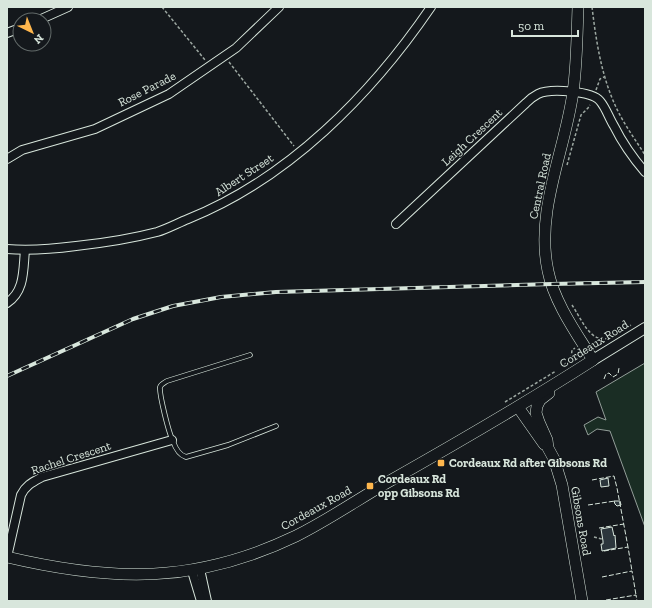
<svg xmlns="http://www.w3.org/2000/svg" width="652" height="608" font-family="'Zilla Slab',serif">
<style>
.green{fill:#1a2d24;stroke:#939e99}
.building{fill:#2c363c;stroke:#d8e6dc}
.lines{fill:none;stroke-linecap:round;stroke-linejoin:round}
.service-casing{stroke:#d8e6dc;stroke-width:5.5}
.minor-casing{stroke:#d8e6dc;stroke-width:10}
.tertiary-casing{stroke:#d8e6dc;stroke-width:12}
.secondary-casing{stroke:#d8e6dc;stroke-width:12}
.path{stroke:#9da8a2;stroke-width:1.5;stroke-dasharray:3 2;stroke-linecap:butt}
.service{stroke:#14181c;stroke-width:4}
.minor{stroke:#14181c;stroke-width:8}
.tertiary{stroke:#14181c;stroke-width:10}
.secondary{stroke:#14181c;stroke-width:11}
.rail-casing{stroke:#d8e6dc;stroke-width:4}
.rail{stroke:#14181c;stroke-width:2.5;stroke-dasharray:8;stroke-linecap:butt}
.fence{stroke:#d8e6dc;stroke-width:1;stroke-dasharray:5 2;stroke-linecap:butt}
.poi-dot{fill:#ffb74d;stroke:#14181c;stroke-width:1.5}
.labels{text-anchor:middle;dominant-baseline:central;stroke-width:3;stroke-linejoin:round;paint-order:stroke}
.street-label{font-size:12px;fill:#d8e6dc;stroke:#14181c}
.poi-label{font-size:12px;font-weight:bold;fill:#d8e6dc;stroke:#14181c;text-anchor:start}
</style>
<rect width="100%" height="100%" fill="#14181c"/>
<polygon class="green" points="645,363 645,527 610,431 597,429 588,435 584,425 598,417 606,420 596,392"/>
<g class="building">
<polygon points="608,478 609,486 601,487 600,480"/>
<polygon points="614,501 620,501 621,505 617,506 615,504"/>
<polygon points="612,527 614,536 615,535 616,548 602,551 601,544 603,544 603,541 601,529"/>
</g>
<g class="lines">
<g class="service-casing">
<path id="service" d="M250 355 167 381C164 383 161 384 160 387 159 394 169 434 173 441 175 447 179 455 186 457L228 445 276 426"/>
</g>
<g class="minor-casing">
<g id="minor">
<polyline points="39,20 68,7"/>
<polyline points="7,33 20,28"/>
<polyline points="7,159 22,150 95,129 169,94 236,48 279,7"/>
<path d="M396 224 526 103C529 100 534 96 538 94 550 88 592 91 600 101 606 108 609 118 614 126 622 142 633 158 645 172"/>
<path d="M7 249C30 251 53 249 76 246 104 243 130 239 157 232 167 229 178 223 188 219 288 179 371 95 431 7"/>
<path d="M7 303C25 291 23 270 25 250"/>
<path d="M7 557 21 495C26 485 33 482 42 477L172 440"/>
<polyline points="200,569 207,601"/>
<polyline points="192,571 201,601"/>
</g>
</g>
<g class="tertiary-casing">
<polyline id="tertiary" points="593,360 645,328"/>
</g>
<g class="secondary-casing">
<g id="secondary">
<polyline points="549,393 540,400 537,406 536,413 539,422 547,440 548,448 554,459 562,485 582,601"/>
<polyline points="518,407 544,444"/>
<path d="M7 557C113 582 196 584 296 536 328 520 357 500 388 482 457 443 526 403 593 360 577 334 554 302 548 271 535 211 565 151 573 92 577 64 577 35 578 7"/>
</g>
</g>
<g class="path">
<polyline points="162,7 205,60"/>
<path d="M592 7C596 40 601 74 615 105 623 123 635 139 645 155"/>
<polyline points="229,62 294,146"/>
<polyline points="596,90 600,79 604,77"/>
<polyline points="567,165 581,115 588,108 590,105"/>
<path d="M572 305C581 318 590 344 609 338"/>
<polyline points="624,329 631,325"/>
<polyline points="564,365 571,359 572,350 575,348"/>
<polyline points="505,402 556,371"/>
<polyline points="594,537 602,539"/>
</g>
<use href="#service" class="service"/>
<use href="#minor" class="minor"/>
<use href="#tertiary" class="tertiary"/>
<use href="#secondary" class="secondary"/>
<g class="rail-casing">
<polyline id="rail" points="7,376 133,319 173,306 221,297 276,292 552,284 645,282"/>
</g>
<use href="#rail" class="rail"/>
<g class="fence">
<polyline points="604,379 606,374 609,373 613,377 618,374 619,368"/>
<polyline points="592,480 614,476 617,488 628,547"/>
<polyline points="588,505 615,501"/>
<polyline points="599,528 624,524"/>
<polyline points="604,551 628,547 632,571"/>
<polyline points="602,577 632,571 636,595"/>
<polyline points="606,600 636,595 637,601"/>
</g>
</g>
<g class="poi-dot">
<rect x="437" y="459" width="8" height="8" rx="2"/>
<rect x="366" y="482" width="8" height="8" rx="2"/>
</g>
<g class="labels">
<g class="street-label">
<text transform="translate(147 89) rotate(-27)">Rose Parade</text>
<text transform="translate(472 137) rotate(-43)">Leigh Crescent</text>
<text transform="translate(244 175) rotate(-33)">Albert Street</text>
<text transform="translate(540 186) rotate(-78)">Central Road</text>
<text transform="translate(594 344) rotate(-32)">Cordeaux Road</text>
<text transform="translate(71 458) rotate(-18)">Rachel Crescent</text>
<text transform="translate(316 508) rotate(-29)">Cordeaux Road</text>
<text transform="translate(581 521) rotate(80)">Gibsons Road</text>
</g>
<g class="poi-label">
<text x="449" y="463">Cordeaux Rd after Gibsons Rd</text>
<text x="378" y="479">Cordeaux Rd<tspan x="378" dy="14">opp Gibsons Rd</tspan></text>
</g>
</g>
<rect width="652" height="608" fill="none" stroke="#d8e6dc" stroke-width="16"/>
<g transform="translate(32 32) rotate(137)"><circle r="19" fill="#14181c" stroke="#626a69"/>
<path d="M0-3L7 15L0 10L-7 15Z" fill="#ffb74d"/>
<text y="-6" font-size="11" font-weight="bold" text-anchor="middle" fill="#d8e6dc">N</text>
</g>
<path d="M512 30v6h66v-6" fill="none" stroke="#d8e6dc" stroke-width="2"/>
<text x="518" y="30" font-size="12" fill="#d8e6dc" stroke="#14181c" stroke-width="3" paint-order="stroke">50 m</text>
</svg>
